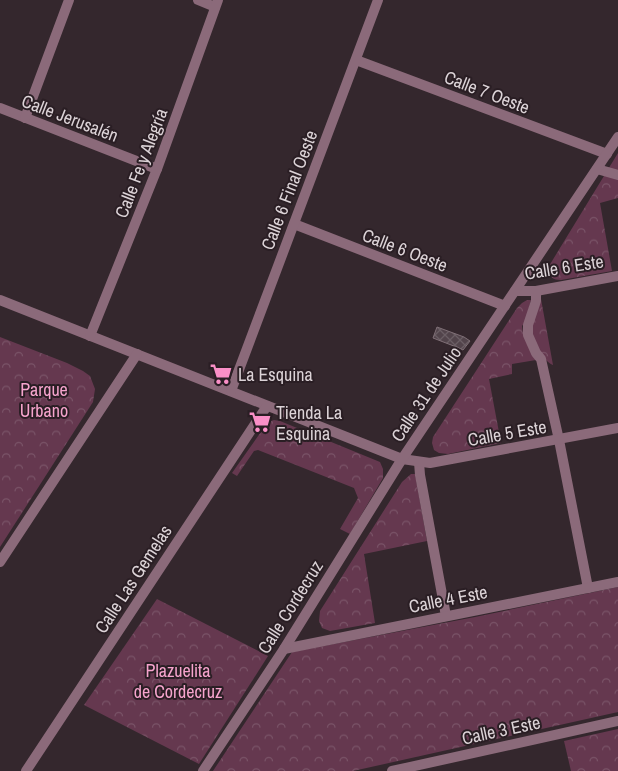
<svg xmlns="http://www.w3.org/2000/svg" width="618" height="771" font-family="'Archivo Narrow',sans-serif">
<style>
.park{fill:url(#park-crowns)}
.building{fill:url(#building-cross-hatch);stroke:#7f6f76}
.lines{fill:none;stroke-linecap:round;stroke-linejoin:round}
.pedestrian{stroke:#8b6a7a;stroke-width:10}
.minor{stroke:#8b6a7a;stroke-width:10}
.labels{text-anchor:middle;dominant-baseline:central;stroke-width:4;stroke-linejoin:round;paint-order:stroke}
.street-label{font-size:18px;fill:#dcd3d7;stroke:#2a1e24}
.poi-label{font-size:18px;fill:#dcd3d7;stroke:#2a1e24;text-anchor:start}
.park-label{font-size:18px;fill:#f6a4cd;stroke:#2a1e24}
</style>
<defs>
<pattern id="park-crowns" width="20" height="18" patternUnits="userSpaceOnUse" patternTransform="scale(1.25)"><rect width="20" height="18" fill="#65384f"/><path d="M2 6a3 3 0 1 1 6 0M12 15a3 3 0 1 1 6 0" fill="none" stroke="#7a5468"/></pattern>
<pattern id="building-cross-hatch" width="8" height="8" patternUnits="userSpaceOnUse" patternTransform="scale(1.25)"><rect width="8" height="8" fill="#52444b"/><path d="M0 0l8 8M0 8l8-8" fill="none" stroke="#6a5e64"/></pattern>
</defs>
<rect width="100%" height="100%" fill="#34272d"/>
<g class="park">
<path d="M618 153V198L600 203 612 271 561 280C552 280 547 276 549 266Z"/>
<path d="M541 299 553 365C542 361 530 336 532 324 533 316 537 308 539 301Z"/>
<polygon points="527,300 531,300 525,322 522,326 523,333 528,346 536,360 512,364 512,374 489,379 501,443 448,454 439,453 434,450 432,443 433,437 517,308 522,303"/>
<polygon points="0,337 67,363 83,371 90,376 95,389 93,402 0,547"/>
<polygon points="274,420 280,421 380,462 383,469 383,478 350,534 340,529 358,498 354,488 258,450 254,451 237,476 232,473 268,422"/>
<polygon points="411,474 415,474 427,541 364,554 375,623 330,631 322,628 319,621 320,611 402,482"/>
<polygon points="618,587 618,712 353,771 213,771 292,652 475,617"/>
<polygon points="157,599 268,656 199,764 84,705"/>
<polygon points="618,729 618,771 571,771 564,741"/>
</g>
<polygon class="building" points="437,327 464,337 470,341 463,350 459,348 433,338"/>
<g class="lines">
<g class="pedestrian">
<polyline points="559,440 588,588"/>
<polyline points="419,462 420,475 446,616"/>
</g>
<g class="minor">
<polyline points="198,0 215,7"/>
<polyline points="356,60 607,154"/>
<polyline points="0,108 157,169"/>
<polyline points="25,118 69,0"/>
<polyline points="597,169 618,175"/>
<polyline points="294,224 505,306"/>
<polyline points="515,291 536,291 618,276"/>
<polyline points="536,291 536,301 528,325 528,335 536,353 541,359 559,440"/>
<polyline points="0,300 402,459 430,463 618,428"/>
<polyline points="90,336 157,169 218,0"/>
<polyline points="231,391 378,0"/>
<polyline points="0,562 137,354"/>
<polyline points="284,649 618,582"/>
<polyline points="26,771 267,406"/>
<polyline points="203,771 284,649 402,459 618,137"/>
<polyline points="392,771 618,721"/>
</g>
</g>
<defs>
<g id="supermarket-bare" transform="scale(1.725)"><path d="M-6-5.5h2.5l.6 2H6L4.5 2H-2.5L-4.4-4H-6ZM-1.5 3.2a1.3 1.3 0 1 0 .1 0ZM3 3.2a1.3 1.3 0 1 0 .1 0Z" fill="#fa8fc7" stroke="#2a1e24" stroke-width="2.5" paint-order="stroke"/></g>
</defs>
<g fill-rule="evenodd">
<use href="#supermarket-bare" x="221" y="374"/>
<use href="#supermarket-bare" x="260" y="422"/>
</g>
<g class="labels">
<g class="street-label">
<text transform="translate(487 92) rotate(21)">Calle 7 Oeste</text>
<text transform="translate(70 118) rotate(21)">Calle Jerusalén</text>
<text transform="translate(141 163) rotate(-69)">Calle Fe y Alegría</text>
<text transform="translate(289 190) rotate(-69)">Calle 6 Final Oeste</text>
<text transform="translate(405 250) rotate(21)">Calle 6 Oeste</text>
<text transform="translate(564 267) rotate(-9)">Calle 6 Este</text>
<text transform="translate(426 394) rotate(-56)">Calle 31 de Julio</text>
<text transform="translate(507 433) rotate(-10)">Calle 5 Este</text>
<text transform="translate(133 579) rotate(-57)">Calle Las Gemelas</text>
<text transform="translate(448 599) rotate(-11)">Calle 4 Este</text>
<text transform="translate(290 607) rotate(-58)">Calle Cordecruz</text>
<text transform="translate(501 730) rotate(-12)">Calle 3 Este</text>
</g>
<g class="poi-label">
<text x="238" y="374">La Esquina</text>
<text x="276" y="412">Tienda La<tspan x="276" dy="21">Esquina</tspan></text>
</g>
<g class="park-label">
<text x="44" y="389">Parque<tspan x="44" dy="21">Urbano</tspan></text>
<text x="178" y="670">Plazuelita<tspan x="178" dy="21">de Cordecruz</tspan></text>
</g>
</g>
</svg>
